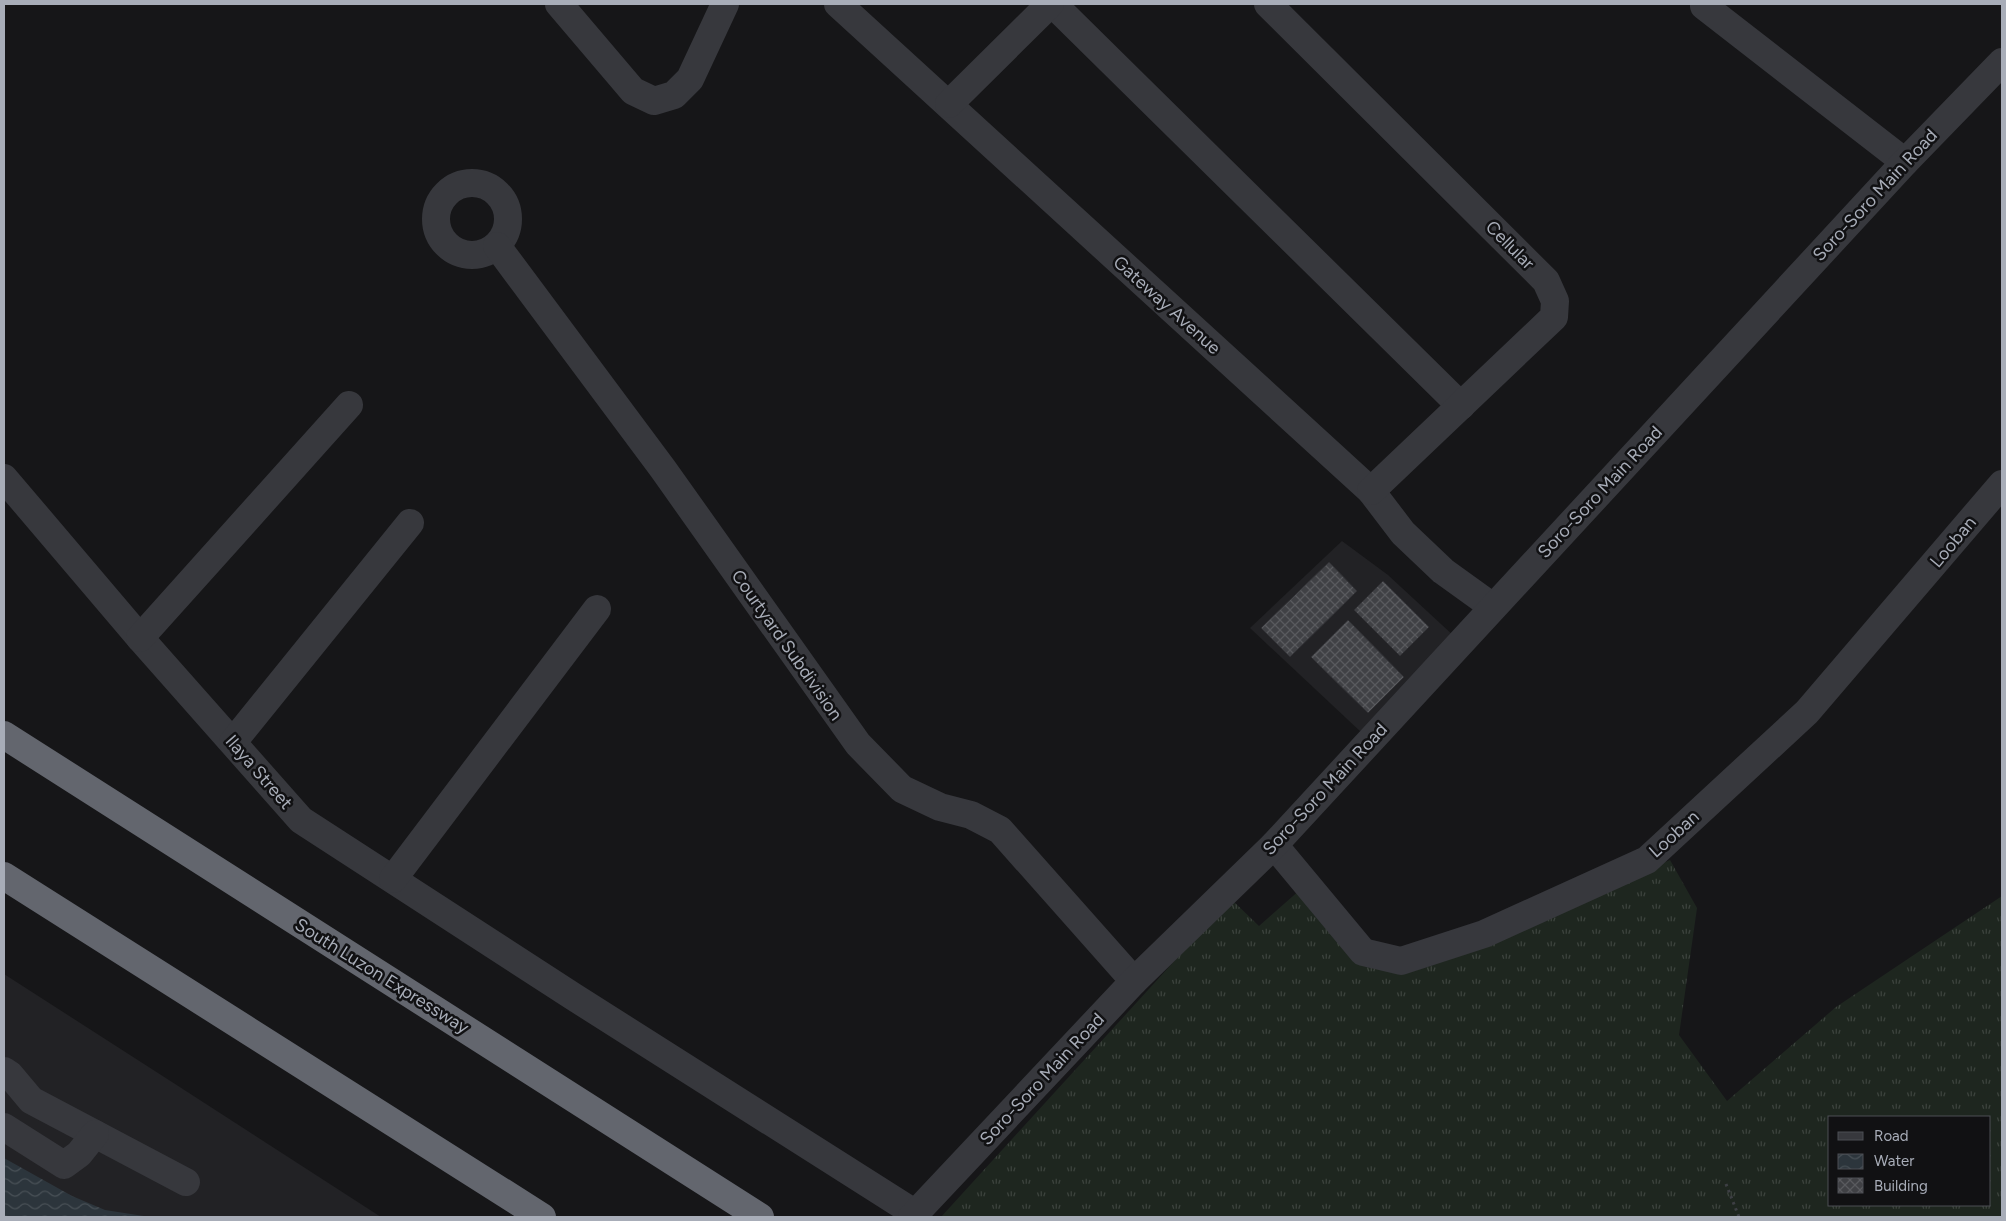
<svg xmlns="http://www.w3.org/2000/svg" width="2006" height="1221" font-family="Figtree,sans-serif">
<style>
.built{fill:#222225}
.grass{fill:url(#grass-tufts);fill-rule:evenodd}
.water{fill:url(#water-waves)}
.building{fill:url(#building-cross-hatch);stroke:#303034}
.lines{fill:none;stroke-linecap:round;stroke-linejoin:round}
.path{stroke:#3d3f44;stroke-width:3;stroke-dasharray:2.5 4;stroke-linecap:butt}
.minor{stroke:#37383d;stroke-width:28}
.highway{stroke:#63666e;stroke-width:28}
.labels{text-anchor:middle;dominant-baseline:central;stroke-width:5;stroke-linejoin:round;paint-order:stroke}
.street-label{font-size:18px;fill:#a8adb8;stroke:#111113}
</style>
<defs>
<pattern id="grass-tufts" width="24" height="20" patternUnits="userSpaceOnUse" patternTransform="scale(1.25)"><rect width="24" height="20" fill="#1e261f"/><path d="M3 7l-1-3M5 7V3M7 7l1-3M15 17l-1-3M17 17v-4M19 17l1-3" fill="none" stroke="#3c433d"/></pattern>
<pattern id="water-waves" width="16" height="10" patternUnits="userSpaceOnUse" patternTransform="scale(1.25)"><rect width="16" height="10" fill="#2c353c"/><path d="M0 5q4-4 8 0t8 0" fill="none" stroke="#485056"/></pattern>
<pattern id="building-cross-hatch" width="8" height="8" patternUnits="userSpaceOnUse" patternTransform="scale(1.25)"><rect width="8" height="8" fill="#404145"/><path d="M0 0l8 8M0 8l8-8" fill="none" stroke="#595a5e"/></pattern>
</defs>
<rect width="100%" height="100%" fill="#161618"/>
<g class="built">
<polygon points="1342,541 1388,575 1455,637 1362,733 1250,628"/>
<polygon points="4,974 172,1082 381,1217 4,1217"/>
</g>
<path class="grass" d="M1670 860 1697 908 1679 1035 1727 1101 1836 1007 2002 896V1217H941L1231 899 1259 926 1301 889 1364 959 1531 921ZM1830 1117H1990V1205H1830Z"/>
<polygon class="water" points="4,1158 72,1196 105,1210 150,1217 4,1217"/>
<g class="building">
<polygon points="1329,562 1357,591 1290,657 1261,628"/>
<polygon points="1383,581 1429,627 1400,656 1354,610"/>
<polygon points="1348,620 1404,677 1368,713 1311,657"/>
</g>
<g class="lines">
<polyline class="path" points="1726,1184 1739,1217"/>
<g class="minor">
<polyline points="559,4 633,91 654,101 674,95 690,79 725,4"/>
<polyline points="838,4 1371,491 1403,533 1443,571 1493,607"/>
<polyline points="1053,4 1461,406"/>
<polyline points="1268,4 1546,281 1555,301 1554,317 1371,491"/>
<polyline points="1704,6 1905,162"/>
<polyline points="949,104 1050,4"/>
<circle cx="472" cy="219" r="36"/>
<polyline points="497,246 663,469 858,744 902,789 940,807 971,815 1000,830 1134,981"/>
<polyline points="4,478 140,638 301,820 574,997 916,1214"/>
<polyline points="140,638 349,405"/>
<polyline points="233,742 410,523"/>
<polyline points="1274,845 1363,952 1401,961 1484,934 1647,860 1807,712 2002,484"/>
<polyline points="393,879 597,609"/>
<polyline points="4,1071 10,1075 31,1100 186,1182"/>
<polyline points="4,1127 64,1165 79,1154 95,1134"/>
<polyline points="912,1217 1134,981 1274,845 1905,162 2002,62"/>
</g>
<g class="highway">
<polyline points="4,735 760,1217"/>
<polyline points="4,876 542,1217"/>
</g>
</g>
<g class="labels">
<g class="street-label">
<text transform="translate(1875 195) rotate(-47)">Soro-Soro Main Road</text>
<text transform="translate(1510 245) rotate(45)">Cellular</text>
<text transform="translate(1167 305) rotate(42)">Gateway Avenue</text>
<text transform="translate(1600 492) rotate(-47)">Soro-Soro Main Road</text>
<text transform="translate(1953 542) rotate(-50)">Looban</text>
<text transform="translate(787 645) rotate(55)">Courtyard Subdivision</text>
<text transform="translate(259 772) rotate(49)">Ilaya Street</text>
<text transform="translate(1325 789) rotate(-47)">Soro-Soro Main Road</text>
<text transform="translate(1674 834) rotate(-42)">Looban</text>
<text transform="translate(382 976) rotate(32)">South Luzon Expressway</text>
<text transform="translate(1042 1079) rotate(-47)">Soro-Soro Main Road</text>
</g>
</g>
<rect width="2006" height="1221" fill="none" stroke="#a8adb8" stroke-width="10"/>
<rect x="1828" y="1116" width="162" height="90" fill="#111113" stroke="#4d4f55"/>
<rect x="1838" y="1132" width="25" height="8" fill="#37383d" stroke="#4d4f55"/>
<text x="1874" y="1141" font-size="15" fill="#a8adb8">Road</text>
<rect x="1838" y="1154" width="25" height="15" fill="url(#water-waves)" stroke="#4d4f55"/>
<text x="1874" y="1166" font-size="15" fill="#a8adb8">Water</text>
<rect x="1838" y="1178" width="25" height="15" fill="url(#building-cross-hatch)" stroke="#4d4f55"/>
<text x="1874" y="1191" font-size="15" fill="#a8adb8">Building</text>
</svg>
